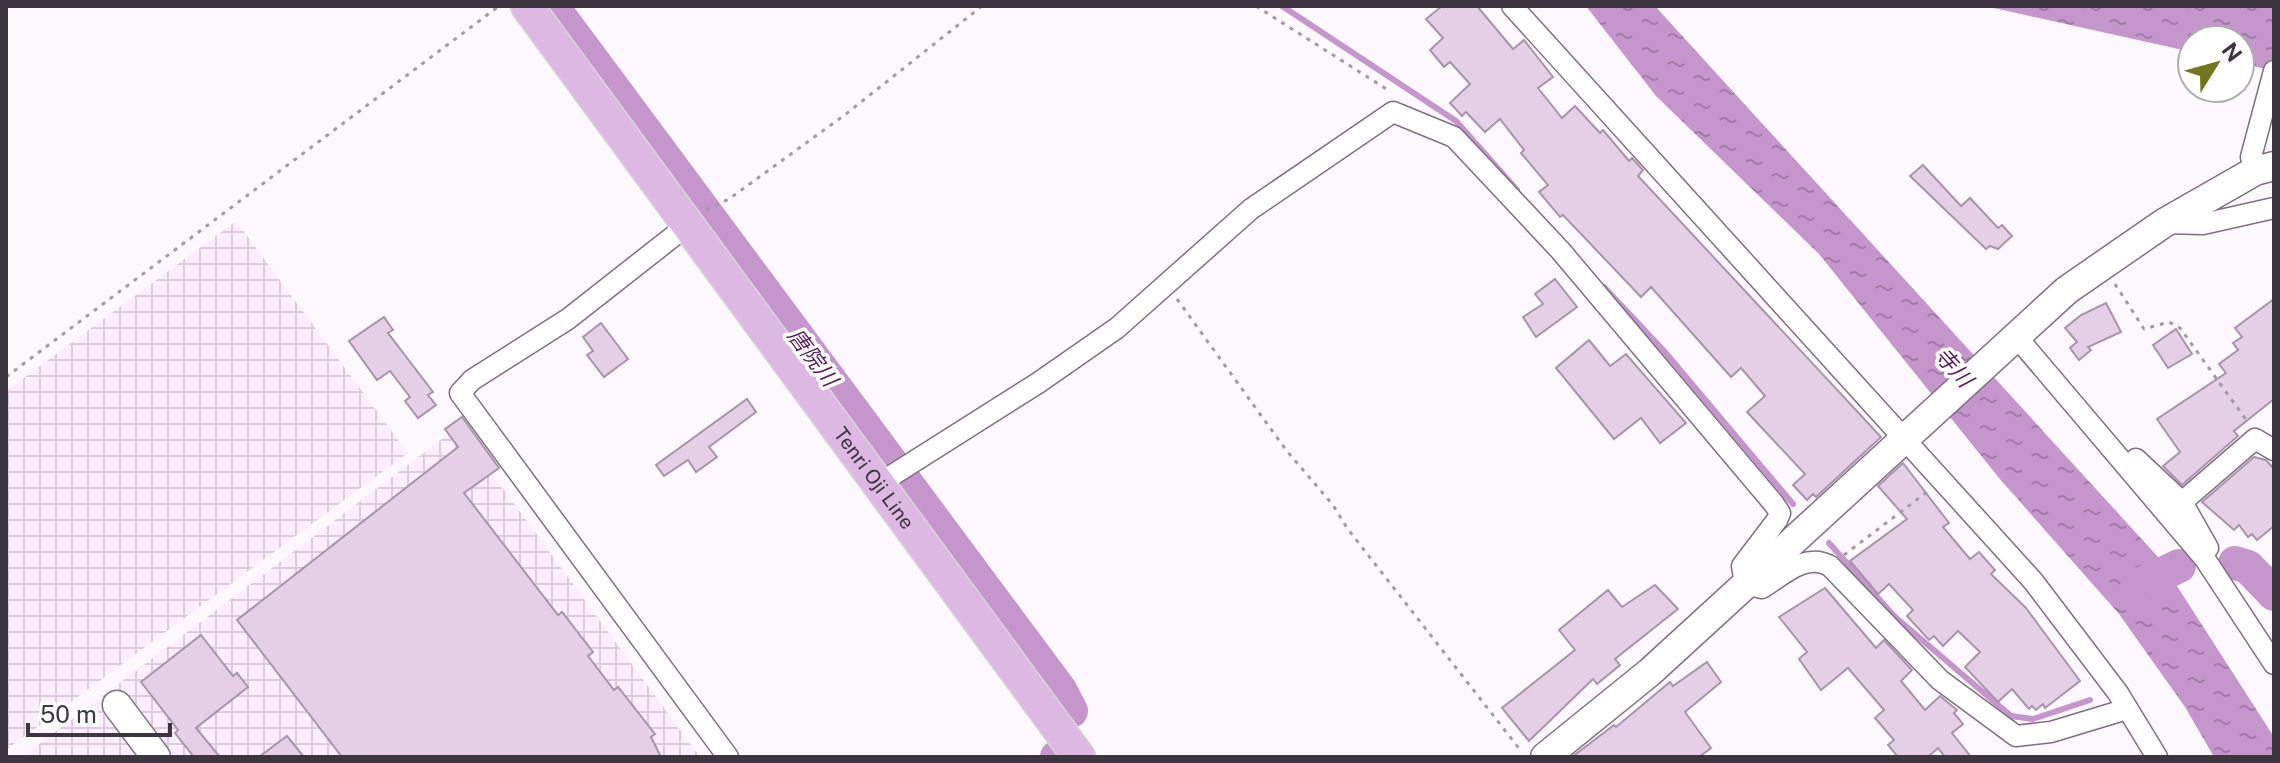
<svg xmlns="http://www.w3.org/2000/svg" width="2280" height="763" font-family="'Public Sans','Noto Sans JP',sans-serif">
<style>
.industrial{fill:url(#industrial-grid)}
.water{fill:url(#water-ripples)}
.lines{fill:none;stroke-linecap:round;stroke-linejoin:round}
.stream{stroke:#c596cc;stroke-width:6}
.river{stroke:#c596cc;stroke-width:34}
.building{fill:#e4cfe7;stroke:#a794aa;stroke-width:2}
.street-casing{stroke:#806e83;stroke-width:23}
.secondary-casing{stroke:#806e83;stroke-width:31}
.primary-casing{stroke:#d8d7d9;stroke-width:35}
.path{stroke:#a29ba3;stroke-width:3;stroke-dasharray:4 6;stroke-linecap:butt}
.street{stroke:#fff;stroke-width:20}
.secondary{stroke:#fff;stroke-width:28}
.primary{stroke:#ddb8e3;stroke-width:32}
.labels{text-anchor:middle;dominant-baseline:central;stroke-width:7;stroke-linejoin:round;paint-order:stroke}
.street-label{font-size:20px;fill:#3d353f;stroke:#fff}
.water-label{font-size:22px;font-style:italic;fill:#571e60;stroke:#fff}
</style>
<defs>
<pattern id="industrial-grid" width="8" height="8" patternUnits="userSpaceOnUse" patternTransform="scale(2)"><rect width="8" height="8" fill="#fdedff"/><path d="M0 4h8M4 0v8" fill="none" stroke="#daccdc"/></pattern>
<pattern id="water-ripples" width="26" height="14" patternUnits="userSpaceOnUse" patternTransform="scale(2)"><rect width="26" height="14" fill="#c596cc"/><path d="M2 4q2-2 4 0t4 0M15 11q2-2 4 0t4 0" fill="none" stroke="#a17ba7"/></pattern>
</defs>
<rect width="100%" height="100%" fill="#fdf8fd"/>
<g class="industrial">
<polygon points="236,221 408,453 6,750 6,391"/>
<polygon points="458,427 700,757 22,757"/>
</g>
<g class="water">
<polygon points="1586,6 1655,6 2159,558 2274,737 2274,757 2214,757 2185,707 2119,614 1999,478 1819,254 1656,96"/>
<polygon points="1985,6 2274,6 2274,71 2240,63 2240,40 2192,40 2192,52"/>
</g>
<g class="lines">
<g class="stream">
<polyline points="1282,6 1456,121 1517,190"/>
<polyline points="1604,287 1664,351 1793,504"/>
<polyline points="1829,543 1894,616 2011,716 2033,719 2090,700"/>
</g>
<g class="river">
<polyline points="552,6 1060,690 1071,711"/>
<polyline points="2235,563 2248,567 2274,594"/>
<polyline points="2137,586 2179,566"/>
<polyline points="1057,757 1058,757"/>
</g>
</g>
<g class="building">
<polygon points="1442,6 1477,6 1513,49 1524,40 1553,77 1538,88 1562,118 1575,106 1600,133 1603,130 1629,161 1632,158 1643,170 1638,176 1881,437 1816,497 1813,494 1807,500 1793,485 1805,474 1747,412 1765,396 1741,368 1731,377 1651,287 1641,297 1563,215 1560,217 1539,192 1548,185 1521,153 1524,150 1500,119 1485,132 1466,112 1462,116 1450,103 1470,84 1450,62 1444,67 1430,50 1443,38 1426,19"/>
<polygon points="1923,165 1961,206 1970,198 1998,228 2002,225 2012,236 1998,249 1990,246 1986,249 1910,176"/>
<polygon points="1555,279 1577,307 1536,337 1523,317 1543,304 1535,294"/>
<polygon points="2274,299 2274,399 2234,431 2238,436 2182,485 2163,466 2180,452 2157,419 2226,373 2219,364 2238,350 2233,343 2242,337 2235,328"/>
<polygon points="2106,303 2121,332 2088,347 2091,350 2079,360 2070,348 2077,342 2065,328 2081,315"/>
<polygon points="384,317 393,330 388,333 433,392 428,395 436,405 418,418 405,401 410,397 390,371 377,380 349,341"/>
<polygon points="601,323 628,359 604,377 587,355 593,351 583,337"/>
<polygon points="2176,329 2192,354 2168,368 2153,345"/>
<polygon points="1589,340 1610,366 1626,354 1686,423 1660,443 1641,418 1614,439 1556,368"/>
<polygon points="747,399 756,412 709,447 717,457 696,472 688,460 664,476 656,465"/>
<polygon points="462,417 499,468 464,493 558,615 562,612 593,652 588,656 614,690 618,687 655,734 651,737 661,757 342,757 237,620 458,447 445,429"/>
<polygon points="2254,457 2266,460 2274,469 2274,526 2257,540 2252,534 2248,537 2239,525 2234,530 2202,502"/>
<polygon points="1903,463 1949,523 1943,527 1970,559 1979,552 1995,570 1991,574 2026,608 2080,681 2045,708 2043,704 2036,710 2032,706 2029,709 2012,689 1998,702 1965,667 1980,652 1958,631 1943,646 1934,636 1929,640 1907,616 1913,610 1889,584 1878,594 1850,561 1907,519 1878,486"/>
<polygon points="1655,585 1678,609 1615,659 1620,665 1597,684 1593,679 1529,741 1502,708 1575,650 1559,630 1608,590 1622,607"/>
<polygon points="1825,588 1876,648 1884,640 1912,670 1901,681 1925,710 1940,696 1957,710 1954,713 1963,724 1952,733 1971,757 1945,757 1938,748 1928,757 1898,757 1888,745 1894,740 1875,718 1884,710 1848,668 1821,690 1799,659 1807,652 1779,617"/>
<polygon points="201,635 233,676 237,673 248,687 196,728 220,757 194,757 175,733 178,730 141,682"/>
<polygon points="1707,662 1721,682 1685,712 1711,748 1699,757 1572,757 1614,725 1616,727 1670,682 1673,686"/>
<polygon points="287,736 304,757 259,757"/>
</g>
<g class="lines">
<g class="street-casing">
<g id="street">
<polyline points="1512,6 2033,581 2118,693 2157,757"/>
<polyline points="2255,171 2251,157 2274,71"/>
<polyline points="2164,223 2203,224 2274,208"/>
<polyline points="689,224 568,319 472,380 460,393 728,757"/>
<polyline points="2015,335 2205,559 2274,664"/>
<polyline points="2136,459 2182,502 2208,548"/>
<path d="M880 483 1038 383 1117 328 1251 209 1393 112 1454 137 1560 250 1774 504 1780 513 1777 520 1742 566 1745 584 1762 588C1783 575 1806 552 1830 566L1940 680 2016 736 2051 732 2127 709"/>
<polyline points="2182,502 2255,439 2274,450"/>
</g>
</g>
<g class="secondary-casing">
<g id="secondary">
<polyline points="117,705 156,757"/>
<polyline points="1545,757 1650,672 2067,290 2164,223 2255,171 2274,166"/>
</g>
</g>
<g class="primary-casing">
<g id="primary">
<path id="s1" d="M527 6 1079 757"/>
</g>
</g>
<g class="path">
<polyline points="1256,6 1391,92"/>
<polyline points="706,210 729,199 846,114 982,6"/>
<polyline points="2115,284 2144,329 2169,322 2180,328 2247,421"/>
<polyline points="1177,299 1286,450 1333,505 1347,528 1521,751"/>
<polyline points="6,377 499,6"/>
<polyline points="1844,555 1927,492"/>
</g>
<use href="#street" class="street"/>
<use href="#secondary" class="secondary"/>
<use href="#primary" class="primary"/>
</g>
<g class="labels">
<g class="street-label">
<text stroke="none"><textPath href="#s1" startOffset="586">Tenri Oji Line</textPath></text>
</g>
<g class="water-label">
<text transform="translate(813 357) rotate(53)">唐院川</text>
<text transform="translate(1954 367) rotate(48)">寺川</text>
</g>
</g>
<rect width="2280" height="763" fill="none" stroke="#3d353f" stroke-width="16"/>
<g transform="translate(2216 64) rotate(53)"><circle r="38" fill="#ffffff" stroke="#b1aeb2" stroke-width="2"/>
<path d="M0-6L14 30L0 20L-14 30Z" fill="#73761e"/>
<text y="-12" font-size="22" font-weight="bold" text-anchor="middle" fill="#3d353f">N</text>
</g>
<path d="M28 723v12h142v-12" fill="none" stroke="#3d353f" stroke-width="4"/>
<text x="40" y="723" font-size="24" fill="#3d353f" stroke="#ffffff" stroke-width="6" paint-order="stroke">50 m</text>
</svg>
